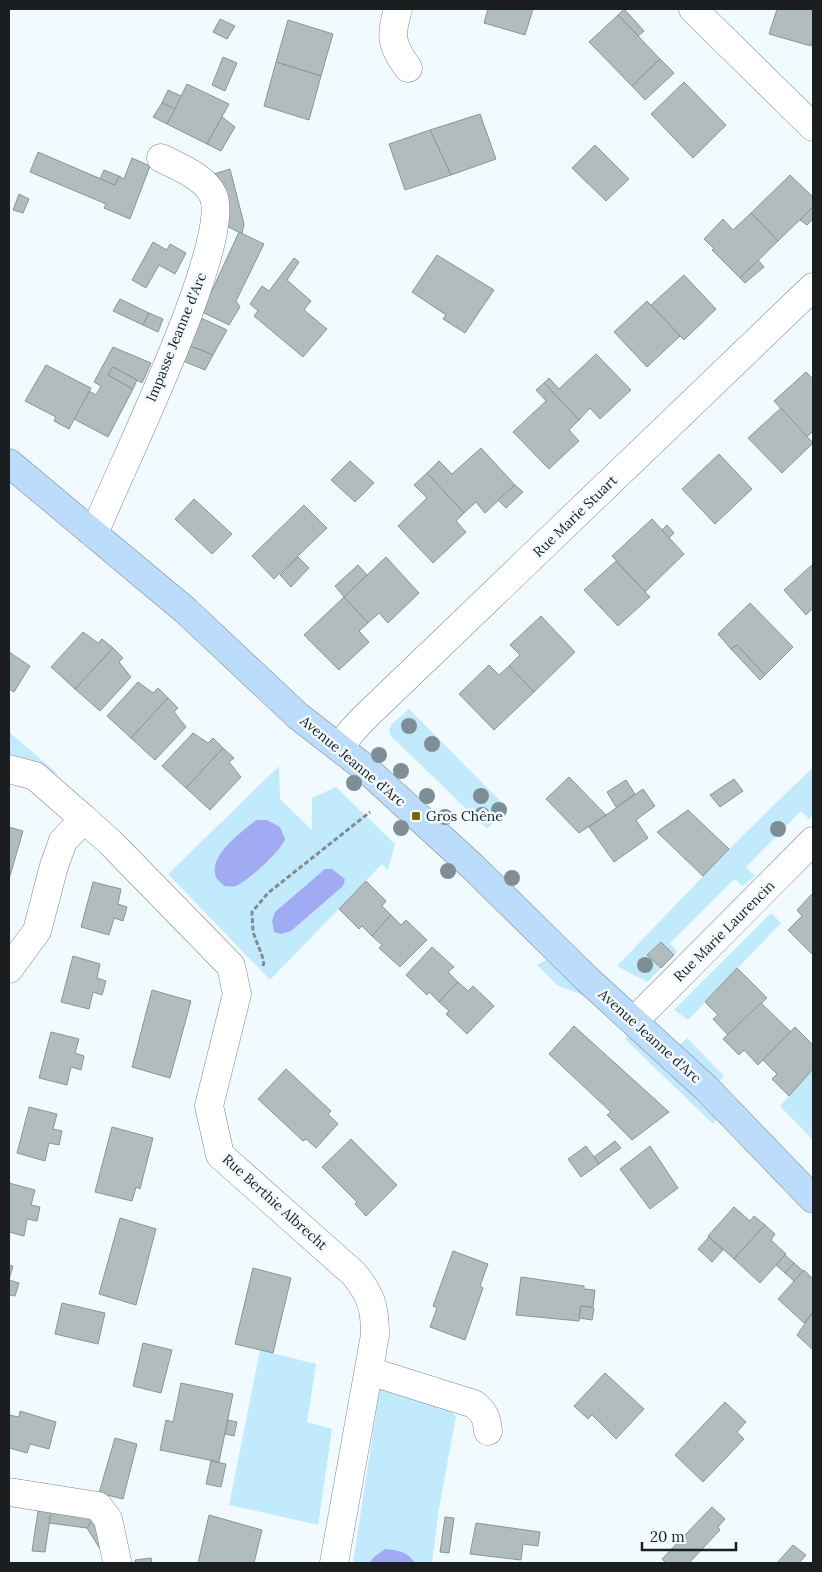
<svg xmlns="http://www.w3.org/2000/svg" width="822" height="1572" font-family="Lora,serif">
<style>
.green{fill:#c1ebfd}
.water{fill:#a0abf3}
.building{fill:#b1bdbd;stroke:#8a9596}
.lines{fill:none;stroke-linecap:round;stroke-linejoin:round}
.street-casing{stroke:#7e888c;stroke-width:29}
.secondary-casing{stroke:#7e888c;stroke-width:29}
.path{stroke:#858c8f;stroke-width:3;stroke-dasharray:5 2.5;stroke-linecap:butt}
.street{stroke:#fff;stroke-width:28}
.secondary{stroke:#bbdcfa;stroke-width:28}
.tree{fill:#7e8e94}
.poi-dot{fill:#786b03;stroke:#f1fafe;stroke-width:2}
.labels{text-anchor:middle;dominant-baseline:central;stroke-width:5;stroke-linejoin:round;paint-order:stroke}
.street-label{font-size:14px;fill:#1a1e20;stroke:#f1fafe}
.poi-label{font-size:14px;fill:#1a1e20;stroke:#f1fafe;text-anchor:start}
</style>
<rect width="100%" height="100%" fill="#f1fafe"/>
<g class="green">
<polygon points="409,709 508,809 487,829 391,736 389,731 391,725"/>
<polygon points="9,732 52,769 58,775 9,761"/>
<polygon points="279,766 280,799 312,830 312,798 336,787 395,844 388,870 382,864 270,980 168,874"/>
<polygon points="813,767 813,815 809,819 801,811 746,867 755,876 742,886 735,879 726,887 670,943 677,952 674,955 660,942 648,955 661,968 647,982 617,966 729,849"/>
<polygon points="771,913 781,923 688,1020 674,1010"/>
<polygon points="548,959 587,997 557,985 537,965"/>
<polygon points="629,1034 717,1119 713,1124 625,1039"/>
<polygon points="687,1038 724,1076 719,1081 680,1045"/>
<polygon points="813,1069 813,1140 780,1106"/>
<polygon points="260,1350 316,1364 307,1422 332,1429 318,1525 229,1505"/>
<polygon points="380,1386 446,1407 456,1416 438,1514 432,1563 353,1563"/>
</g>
<g class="water">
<path d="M256 820H267L280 827 285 839C281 851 248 881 236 886 233 887 228 886 224 886 222 883 217 880 216 877 207 856 243 831 256 820Z"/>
<polygon points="325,869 332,869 345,879 343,886 291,931 281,934 274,932 272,921 275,912"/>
<path d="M385 1549C398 1550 408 1552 415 1563H370L373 1558Z"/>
</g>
<g class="building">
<polygon points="488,9 533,9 525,35 484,23"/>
<polygon points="624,9 644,31 638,36 618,15"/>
<polygon points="777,9 813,9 813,38 811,46 769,34"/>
<polygon points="618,15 660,59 632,86 589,42"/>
<polygon points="220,19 235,26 227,39 213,32"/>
<polygon points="288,20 333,34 321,76 276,62"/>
<polygon points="223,57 237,63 225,91 212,85"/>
<polygon points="660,59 674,73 645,100 632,86"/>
<polygon points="276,62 321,76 309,120 264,106"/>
<polygon points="684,82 726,125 693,158 651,114"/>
<polygon points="187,84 229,104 207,144 167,124"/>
<polygon points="168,90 181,96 175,109 162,103"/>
<polygon points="162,103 175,109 167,124 153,117"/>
<polygon points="480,114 496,159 451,175 430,130"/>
<polygon points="222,117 235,127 221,151 207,144"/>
<polygon points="430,130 451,175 405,190 389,144"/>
<polygon points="595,145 629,179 606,201 572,168"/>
<polygon points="38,152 115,185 119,176 124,179 132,158 150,166 130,219 104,208 106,204 30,172"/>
<polygon points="230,169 244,224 242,234 225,225 211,175"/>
<polygon points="104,170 119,176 115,185 100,179"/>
<polygon points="790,175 813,197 813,207 778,241 751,213"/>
<polygon points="19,194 29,199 23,213 13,210"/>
<polygon points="813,207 813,219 807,225 800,220"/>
<polygon points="751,213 778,241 740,278 712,250 714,249 704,239 723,219 733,230"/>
<polygon points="239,232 264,244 236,301 240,307 229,325 202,312"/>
<polygon points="153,242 167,250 170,244 186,253 175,274 159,265 146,288 132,280"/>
<polygon points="437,255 494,290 465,333 443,319 446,315 412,292"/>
<polygon points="294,258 299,262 287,280 311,301 304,310 327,329 303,357 254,316 258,311 250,304 262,286 269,291"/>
<polygon points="758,260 764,267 745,283 740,278"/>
<polygon points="684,275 716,309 684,340 651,305"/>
<polygon points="120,299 149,313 143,325 113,311"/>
<polygon points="647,301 680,336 647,367 614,332"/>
<polygon points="149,313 163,319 158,332 143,325"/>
<polygon points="201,318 227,330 213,355 190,346"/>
<polygon points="190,346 213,355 205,370 183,361"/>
<polygon points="113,347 151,363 142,383 113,367 108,375 133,389 108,437 74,419 89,391 96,395 101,386 94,382"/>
<polygon points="596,354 631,390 600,419 590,408 579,420 544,383 549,378 559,389"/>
<polygon points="46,365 91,388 69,429 54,421 56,417 25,401"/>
<polygon points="113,367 137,380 133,389 108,375"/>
<polygon points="806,372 813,379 813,431 807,437 774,401"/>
<polygon points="544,383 579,420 569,430 579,441 549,469 513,432 546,401 536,390"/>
<polygon points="781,408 813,443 782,473 748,438"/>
<polygon points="481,448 515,485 485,513 476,502 464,513 427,473 439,461 452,474"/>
<polygon points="719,454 752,489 715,524 682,489"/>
<polygon points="350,461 374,483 355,502 331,480"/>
<polygon points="427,473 464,513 456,521 466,532 433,563 398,526 427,498 414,485"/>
<polygon points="515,485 523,492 506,508 498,500"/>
<polygon points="194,499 232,534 212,554 175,519"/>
<polygon points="304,505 327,528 274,579 252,556"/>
<polygon points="652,519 684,554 645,592 612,556"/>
<polygon points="667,525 674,533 669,538 662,530"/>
<polygon points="298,557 309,568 291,587 280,575"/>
<polygon points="386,557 419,593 388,623 379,613 368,623 344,597"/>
<polygon points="616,561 650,597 618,626 584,590"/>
<polygon points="813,564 813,608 806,615 784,590"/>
<polygon points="358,565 367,575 344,597 335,586"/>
<polygon points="344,597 368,623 359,631 369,642 339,670 304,635"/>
<polygon points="750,603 793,647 765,675 737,645 731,649 718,634"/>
<polygon points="541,616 575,652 534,692 509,666 520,655 510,645"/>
<polygon points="83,632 98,643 102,639 113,648 75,689 51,667"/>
<polygon points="737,645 765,675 760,680 731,649"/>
<polygon points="113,648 123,658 119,662 131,677 100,711 75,689"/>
<polygon points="9,652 30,666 14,692 9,689"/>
<polygon points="489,665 499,675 509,666 534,692 494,730 459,694"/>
<polygon points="138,682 153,693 158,688 168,698 131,738 107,716"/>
<polygon points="168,698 178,708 174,712 186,727 155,760 131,738"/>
<polygon points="193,733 208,743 213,738 223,748 186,788 162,766"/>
<polygon points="223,748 234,758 229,762 241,777 210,810 186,788"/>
<polygon points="569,777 606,815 579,833 546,799"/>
<polygon points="734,779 743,791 720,807 710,795"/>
<polygon points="626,780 635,794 616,807 607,792"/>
<polygon points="643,789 655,806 636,820 648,838 614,862 589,827"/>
<polygon points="688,810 729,849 703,876 657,832"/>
<polygon points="9,827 23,831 10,876 9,876"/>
<polygon points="366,881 386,901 382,906 391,915 372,936 362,926 359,929 339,909"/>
<polygon points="93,882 121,889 118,904 127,907 123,921 114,918 109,935 81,927"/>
<polygon points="812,894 813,895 813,955 788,930 802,916 797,910"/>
<polygon points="391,915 401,925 406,920 427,940 400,967 379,948 382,945 372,936"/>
<polygon points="661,942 674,955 661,968 647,955"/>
<polygon points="432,947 454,967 448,972 458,982 439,1002 429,992 427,995 406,975"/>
<polygon points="73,956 100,964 97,978 106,981 102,995 93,992 89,1009 61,1002"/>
<polygon points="737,968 767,998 728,1035 713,1019 718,1015 705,1002"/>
<polygon points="458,982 468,991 473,986 494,1006 467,1034 446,1014 449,1011 439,1002"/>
<polygon points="152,990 191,1001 170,1078 132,1067"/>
<polygon points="761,1003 791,1032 758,1065 744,1050 739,1055 723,1039"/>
<polygon points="574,1026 669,1112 632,1140 607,1115 611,1112 549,1054"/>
<polygon points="795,1027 813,1045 813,1069 789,1096 772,1079 777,1074 763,1060"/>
<polygon points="51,1032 79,1039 75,1053 84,1056 81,1070 71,1067 67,1085 39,1078"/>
<polygon points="286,1069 331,1111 328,1114 338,1124 316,1148 306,1139 303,1141 258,1099"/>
<polygon points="29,1107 57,1114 53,1129 62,1131 59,1145 49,1143 45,1161 17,1153"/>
<polygon points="112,1127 153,1138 140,1189 136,1187 132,1201 95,1192"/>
<polygon points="351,1139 397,1185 366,1216 355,1204 357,1202 322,1167"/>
<polygon points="615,1141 621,1148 599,1164 594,1157"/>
<polygon points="586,1146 599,1164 581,1177 568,1159"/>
<polygon points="650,1146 678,1188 650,1209 620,1169"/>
<polygon points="9,1183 35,1190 31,1205 40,1207 37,1221 27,1219 24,1236 9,1232"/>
<polygon points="734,1207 750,1221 754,1216 765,1225 734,1259 708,1236"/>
<polygon points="120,1218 156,1229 136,1305 99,1294"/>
<polygon points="765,1225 775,1234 771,1240 786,1254 760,1283 734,1259"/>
<polygon points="709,1237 723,1250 712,1262 698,1249"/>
<polygon points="453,1251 488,1264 480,1286 483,1288 465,1340 430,1327 437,1308 433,1306"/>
<polygon points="785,1255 794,1263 785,1273 776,1265"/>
<polygon points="794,1263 803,1271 794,1281 785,1273"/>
<polygon points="9,1265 13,1266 9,1280 19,1283 15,1296 9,1295"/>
<polygon points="253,1268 291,1278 273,1353 235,1344"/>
<polygon points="804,1270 813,1279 813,1312 804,1323 778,1299"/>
<polygon points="521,1277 584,1286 584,1289 595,1290 593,1307 581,1306 579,1321 516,1315"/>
<polygon points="62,1303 105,1313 98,1344 55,1334"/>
<polygon points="581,1306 594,1308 592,1320 579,1318"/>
<polygon points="813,1312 813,1350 797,1335"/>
<polygon points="143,1343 172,1350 161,1393 133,1386"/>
<polygon points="605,1373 644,1409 616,1439 592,1415 588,1419 574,1406"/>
<polygon points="181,1383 233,1394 219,1462 160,1450 166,1420 173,1422"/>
<polygon points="725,1402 746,1422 737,1432 744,1439 703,1482 675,1455"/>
<polygon points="20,1411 56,1422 49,1449 30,1444 27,1453 9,1448 9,1415 19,1417"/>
<polygon points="228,1420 237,1422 234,1436 225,1434"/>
<polygon points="115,1438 137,1444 123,1499 99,1493"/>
<polygon points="211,1461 226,1464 221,1487 206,1484"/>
<polygon points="712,1507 725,1519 718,1527 720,1530 689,1563 666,1563 662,1559"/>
<polygon points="38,1511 51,1512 45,1552 32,1551"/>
<polygon points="51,1512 90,1516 93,1519 87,1528 49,1523"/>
<polygon points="209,1515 262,1530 254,1563 198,1563"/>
<polygon points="445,1517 454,1518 449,1553 440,1552"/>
<polygon points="93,1519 110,1547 100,1549 87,1528"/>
<polygon points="476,1523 540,1532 538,1546 523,1544 521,1560 470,1554"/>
<polygon points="793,1545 806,1555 799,1563 777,1563"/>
<polygon points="151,1558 152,1563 135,1563 135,1560"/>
</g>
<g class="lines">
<g class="street-casing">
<g id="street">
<path d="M398 9C390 36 391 45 408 68"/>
<polyline points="693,9 813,127"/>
<path d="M94 534C116 477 234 241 213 195 205 177 177 166 161 158"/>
<polyline points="341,748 350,733 364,718 813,287"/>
<polyline points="9,769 35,776 84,819"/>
<path d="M9 969 37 931 54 866 63 841 84 819 110 842 231 966 237 994 209 1106 220 1155 354 1274C371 1295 375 1307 375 1335L334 1563"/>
<polyline points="634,1021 813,841"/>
<path d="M369 1371 474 1404C484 1412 487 1418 488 1431"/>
<polyline points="9,1492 98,1506 108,1519 117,1561"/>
</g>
</g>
<g class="secondary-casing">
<polyline id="secondary" points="9,463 185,610 298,716 365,768 473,867 587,979 707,1089 813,1199"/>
</g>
<polyline class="path" points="263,966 264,961 253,932 252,912 268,893 370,812"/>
<use href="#street" class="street"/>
<use href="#secondary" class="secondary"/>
</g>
<g class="tree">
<circle cx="409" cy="726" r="8"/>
<circle cx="432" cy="744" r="8"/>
<circle cx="379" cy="755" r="8"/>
<circle cx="401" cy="771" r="8"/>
<circle cx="354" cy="783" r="8"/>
<circle cx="427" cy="796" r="8"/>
<circle cx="481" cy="796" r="8"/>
<circle cx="499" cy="810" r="8"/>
<circle cx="482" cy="815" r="8"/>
<circle cx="445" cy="817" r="8"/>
<circle cx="401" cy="828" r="8"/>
<circle cx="778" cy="829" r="8"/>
<circle cx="448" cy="871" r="8"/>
<circle cx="512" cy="878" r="8"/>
<circle cx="645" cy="965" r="8"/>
</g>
<rect class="poi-dot" x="411" y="811" width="10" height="10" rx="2.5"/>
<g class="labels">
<g class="street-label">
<text transform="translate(176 337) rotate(-68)">Impasse Jeanne d'Arc</text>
<text transform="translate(575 516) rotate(-44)">Rue Marie Stuart</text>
<text transform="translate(353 761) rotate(40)">Avenue Jeanne d'Arc</text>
<text transform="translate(724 931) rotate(-45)">Rue Marie Laurencin</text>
<text transform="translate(650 1036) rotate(42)">Avenue Jeanne d'Arc</text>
<text transform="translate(275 1202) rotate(42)">Rue Berthie Albrecht</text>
</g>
<g class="poi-label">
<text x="426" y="816">Gros Chêne</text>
</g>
</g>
<rect width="822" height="1572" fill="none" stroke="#1a1e20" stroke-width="20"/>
<path d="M642 1542v8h94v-8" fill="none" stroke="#1a1e20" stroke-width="2.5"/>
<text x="650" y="1542" font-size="15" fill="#1a1e20" stroke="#f1fafe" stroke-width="4" paint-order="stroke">20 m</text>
</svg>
